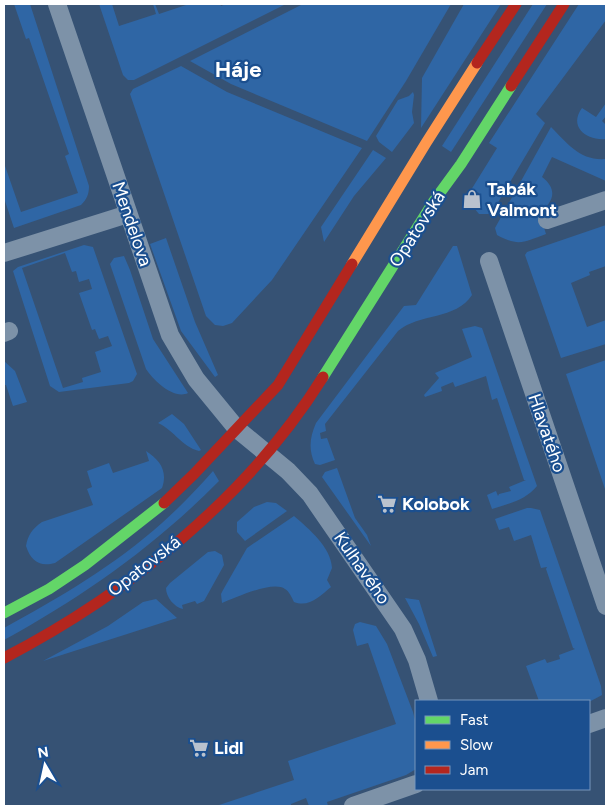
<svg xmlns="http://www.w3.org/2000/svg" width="610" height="810" font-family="Figtree,sans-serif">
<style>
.green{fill:#2f66a5;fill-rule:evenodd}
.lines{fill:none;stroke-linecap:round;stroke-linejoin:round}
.street{stroke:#7d92a8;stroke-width:18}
.fast{stroke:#63d668;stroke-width:11}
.slow{stroke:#ff974d;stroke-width:11}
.jam{stroke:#b3261e;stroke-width:11}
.labels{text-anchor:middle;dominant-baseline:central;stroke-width:4.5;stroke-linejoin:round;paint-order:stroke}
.poi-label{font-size:18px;font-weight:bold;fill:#fff;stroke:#1b4f8f;text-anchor:start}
.street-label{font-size:18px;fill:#fff;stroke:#1b4f8f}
.district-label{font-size:22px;font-weight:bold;fill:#fff;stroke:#1b4f8f}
</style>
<rect width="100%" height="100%" fill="#365274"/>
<g class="green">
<path d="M14 4H30L89 186C89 194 87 199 81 205L14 228 4 198V163L21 212 78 193 65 156 69 154 29 38 26 39Z"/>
<polygon points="99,4 112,4 119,26 156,14 153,4 155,4 159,14 189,4 220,4 221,6 226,4 286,4 134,80 128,80 123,75"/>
<polygon points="303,4 451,4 406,81 367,141 231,84 190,61"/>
<polygon points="464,4 501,4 421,128 422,78"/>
<polygon points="533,4 547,4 451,152 442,146"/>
<polygon points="579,4 606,4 606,20 536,114 545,123 493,211 488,214 479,214 474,208 479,193 471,190 497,148 489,143"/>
<polygon points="181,66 227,92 362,148 272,280 232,323 223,326 215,325 206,316 130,94 133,89"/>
<polygon points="413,92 414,95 412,112 414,123 392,152 379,142 376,136 398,100 409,96"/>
<path d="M606 103V116L602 121 606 125V139C587 141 568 127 582 108L596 117Z"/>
<path d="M551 127C568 144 580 161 606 159V181L552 157 542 177C558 189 554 203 539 212L546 234C524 242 519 247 497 235L495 228Z"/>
<polygon points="373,150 386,158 354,196 324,242 321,227"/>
<polygon points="606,225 606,266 589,272 590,275 571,283 587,327 606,320 606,344 561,358 525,255 527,252"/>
<polygon points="166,238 195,322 218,375 215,377 181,331 150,244"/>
<path d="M84 245 93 247 137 374 133 381 129 383 59 392 50 386 13 271 18 267ZM65 253 72 272 76 271 79 282 89 279 92 289 79 293 92 330 95 329 99 339 108 336 112 346 95 352 101 372 82 378 83 382 63 388 22 268Z"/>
<path d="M453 246H457L472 295C456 320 419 313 398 331L325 424 326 431 320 433 321 439 327 438 335 460 320 465 315 464C308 449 310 437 316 423L404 306 416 305Z"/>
<path d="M124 256 130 270 153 339 188 393C174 400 153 380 146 369L110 264 114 258Z"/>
<path d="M475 326 482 328 537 486C526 500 508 504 492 509L487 495 496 491 498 496 499 494 511 491 509 487 526 480H524L497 398 492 400 486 376 455 387 453 382 441 387 442 391 425 397 424 395 439 378 435 373 472 357 462 329Z"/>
<polygon points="606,360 606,492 566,374"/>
<polygon points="4,361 15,371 27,402 13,406 6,385 4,385"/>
<path d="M172 414 184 424 201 450 199 451C182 447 175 431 158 423Z"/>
<path d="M146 451C160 460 168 471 162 488L55 563C39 567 31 561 26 546 28 535 32 529 42 522L93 505 87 489 92 487 87 471 109 463 113 473 149 461Z"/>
<polygon points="337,468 355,518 367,535 371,546 322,477 325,472"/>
<path d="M213 471 219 481C155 546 84 596 4 640V628C59 598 115 565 162 523 180 507 197 489 213 471Z"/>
<polygon points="267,502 276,503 287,511 245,541 237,532 237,522 254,507"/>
<polygon points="527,508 531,508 540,510 601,686 602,695 589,702 539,701 526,666 545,659 547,663 560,659 559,655 575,649 573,648 546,569 547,567 541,568 531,535 514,541 509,527 499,530 495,519"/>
<path d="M294 516C309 529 331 547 332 568L327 580 331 587C320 596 309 608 294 602 292 598 289 591 285 589 273 580 235 598 222 603L221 594 223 590 247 548Z"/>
<path d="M215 551 222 555 224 565 204 601 197 604 195 601 182 605 183 609C174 607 166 597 166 588L170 583 208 552Z"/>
<polygon points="405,598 419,600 437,656 433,657 419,624"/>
<polygon points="156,599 177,618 43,661 108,626 143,602"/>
<polygon points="360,622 376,626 387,644 413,712 416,724 416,769 406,775 327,802 328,806 309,806 306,798 291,804 291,806 216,806 294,780 288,761 396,724 368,643 357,646 353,630 355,624"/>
</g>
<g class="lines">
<g class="street">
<polyline points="57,4 170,335 196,379 237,429 288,471 310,494 403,629 417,660 429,701"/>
<polyline points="547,220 606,200"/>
<polyline points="4,253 128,214"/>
<polyline points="489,261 606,606"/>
<polyline points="4,333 9,331"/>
<polyline points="589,724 606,718"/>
<polyline points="353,806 416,784"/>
</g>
<g class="fast">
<polyline points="323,377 434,201 461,164 511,86"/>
<polyline points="4,613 49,589 85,565 164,503"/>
</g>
<polyline class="slow" points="352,264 426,143 477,63"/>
<g class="jam">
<polyline points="477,63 516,4"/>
<polyline points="511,86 564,4"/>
<polyline points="164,503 194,474 278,385 352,264"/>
<path d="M4 658C129 593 248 497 323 377"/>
</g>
</g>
<defs>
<g id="shop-bare" transform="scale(1.5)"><path d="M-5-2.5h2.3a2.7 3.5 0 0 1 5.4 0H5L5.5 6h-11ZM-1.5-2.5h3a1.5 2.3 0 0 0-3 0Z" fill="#b9c2ce" stroke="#1b4f8f" stroke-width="2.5" paint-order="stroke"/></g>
<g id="supermarket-bare" transform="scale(1.5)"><path d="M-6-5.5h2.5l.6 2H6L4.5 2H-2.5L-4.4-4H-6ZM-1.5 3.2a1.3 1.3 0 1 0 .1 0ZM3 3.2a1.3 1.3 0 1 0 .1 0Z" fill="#b9c2ce" stroke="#1b4f8f" stroke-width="2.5" paint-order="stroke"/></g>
</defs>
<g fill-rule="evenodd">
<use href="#shop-bare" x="472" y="199"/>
<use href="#supermarket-bare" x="387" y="504"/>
<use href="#supermarket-bare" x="199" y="748"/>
</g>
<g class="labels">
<g class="poi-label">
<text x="487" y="189">Tabák<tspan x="487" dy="21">Valmont</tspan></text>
<text x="402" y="504">Kolobok</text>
<text x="214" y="748">Lidl</text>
</g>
<g class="street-label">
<text transform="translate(132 224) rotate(71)">Mendelova</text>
<text transform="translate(417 229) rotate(-57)">Opatovská</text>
<text transform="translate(547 433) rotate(71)">Hlavatého</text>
<text transform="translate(144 566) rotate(-38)">Opatovská</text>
<text transform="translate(362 568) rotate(55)">Kulhavého</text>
</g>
<g class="district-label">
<text x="238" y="69">Háje</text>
</g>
</g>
<rect width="610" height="810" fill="none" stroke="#ffffff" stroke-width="10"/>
<rect x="415" y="700" width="175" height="90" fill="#1b4f8f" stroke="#7695bc"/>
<rect x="425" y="716" width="25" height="8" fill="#63d668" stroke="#7695bc"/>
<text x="460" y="725" font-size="15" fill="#ffffff">Fast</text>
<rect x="425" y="741" width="25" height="8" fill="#ff974d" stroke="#7695bc"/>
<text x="460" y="750" font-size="15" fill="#ffffff">Slow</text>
<rect x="425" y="766" width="25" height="8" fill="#b3261e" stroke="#7695bc"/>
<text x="460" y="775" font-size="15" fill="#ffffff">Jam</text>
<g transform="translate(45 765) rotate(351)" stroke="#1b4f8f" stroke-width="4" paint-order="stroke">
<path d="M0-4L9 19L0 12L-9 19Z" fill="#ffffff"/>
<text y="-8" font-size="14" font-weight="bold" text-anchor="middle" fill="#ffffff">N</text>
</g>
</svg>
